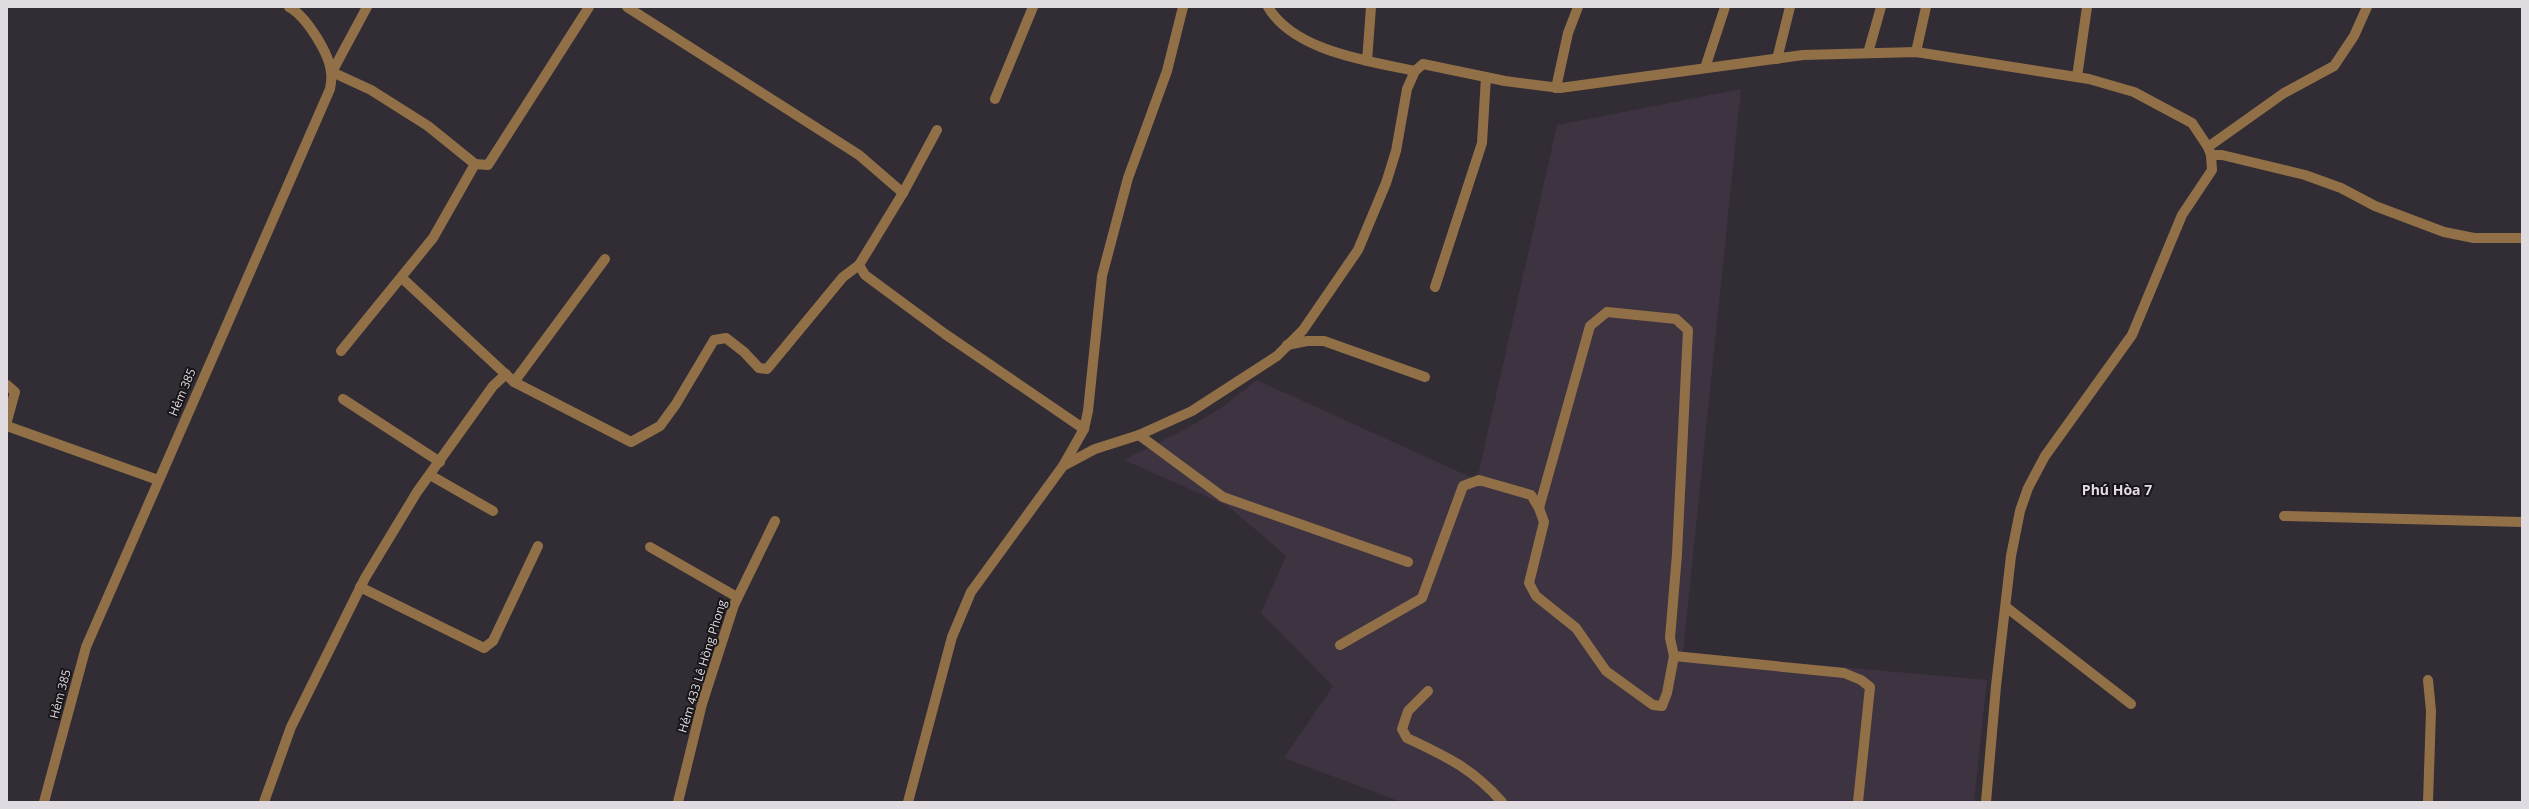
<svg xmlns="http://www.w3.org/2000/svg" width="2529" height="809" font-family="'Open Sans',sans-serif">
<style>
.built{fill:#3e3341}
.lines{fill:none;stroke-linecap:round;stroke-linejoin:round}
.minor{stroke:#917048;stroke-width:10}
.labels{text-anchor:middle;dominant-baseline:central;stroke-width:4;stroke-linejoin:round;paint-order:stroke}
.street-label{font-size:12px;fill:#dfdbe0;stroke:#181519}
.quarter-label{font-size:14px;font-weight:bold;fill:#e4dbe7;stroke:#181519}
</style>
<rect width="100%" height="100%" fill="#322c34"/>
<polygon class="built" points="1741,89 1683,653 1987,680 1974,802 1401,802 1284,758 1333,686 1261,613 1286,556 1228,506 1124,460 1182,431 1221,408 1257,380 1477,480 1557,125"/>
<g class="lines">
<g class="minor">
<polyline points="367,7 332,72 371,90 428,126 475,164 488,165 589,7"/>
<polyline points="627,7 859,155 903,193"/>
<path d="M1268 7C1294 51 1368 61 1415 71"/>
<polyline points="1916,52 1926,7"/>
<polyline points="1868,53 1881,7"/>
<polyline points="1777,59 1790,7"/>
<polyline points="1367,61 1371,7"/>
<polyline points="1705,68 1725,7"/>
<polyline points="2077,77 2087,7"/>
<polyline points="1556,88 1568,33 1578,7"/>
<polyline points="995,99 1033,7"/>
<polyline points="937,130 903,193 859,265 865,275 945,334 1084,429"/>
<polyline points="2208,147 2284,93 2334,66 2354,36 2367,7"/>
<polyline points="2211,155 2222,155 2305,175 2341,188 2375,206 2444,232 2474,238 2522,238"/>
<polyline points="402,278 514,382 631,442 660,426 676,404 714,340 726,338 744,352 759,368 767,369 843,277 859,265"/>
<polyline points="1435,287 1482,143 1486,77"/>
<polyline points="1287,345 1307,341 1324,341 1425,377"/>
<polyline points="341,351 433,238 475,164"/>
<polyline points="514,382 605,259"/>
<polyline points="7,385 15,392 7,421"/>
<polyline points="343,399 440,462"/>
<polyline points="7,426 158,480"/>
<polyline points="1139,435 1223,497 1408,562"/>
<polyline points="1063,466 1095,449 1139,435 1192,411 1277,356 1303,330 1358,250 1386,183 1396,151 1407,89 1415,71 1423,64 1505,81 1560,88 1803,55 1916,52 2089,79 2134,92 2192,123 2208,147 2211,155 2212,170 2182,215 2132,335 2045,456 2028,488 2020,511 2011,556 1996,686 1986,802"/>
<polyline points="430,475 493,511"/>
<polyline points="1539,508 1590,326 1607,312 1676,319 1688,330 1677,554 1670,638 1674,656 1844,673 1861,680 1870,687 1858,802"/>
<polyline points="2284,516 2522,522"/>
<polyline points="650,547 737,597"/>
<polyline points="360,587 484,648 493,641 538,546"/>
<polyline points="2006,607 2131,704"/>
<polyline points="1340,645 1422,598 1463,486 1479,480 1531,495 1539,508 1544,522 1529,583 1536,596 1576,628 1606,671 1653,705 1662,706 1667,693 1674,656"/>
<path d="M1428 691 1408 711 1402 729 1407 738C1447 757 1472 768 1502 802"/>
<path d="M44 802 86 647 330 89C331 84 332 78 331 73 330 54 306 16 289 7"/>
<polyline points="264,802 291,727 365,578 417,492 493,386 506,374"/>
<polyline points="678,802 702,704 734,605 775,521"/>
<polyline points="908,802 952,637 971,592 1063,466 1084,429 1088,411 1102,276 1128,178 1167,71 1183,7"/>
<polyline points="2428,802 2431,711 2428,680"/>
</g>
</g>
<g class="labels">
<g class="street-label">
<text transform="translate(182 392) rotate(-67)">Hẻm 385</text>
<text transform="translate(702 666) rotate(-73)">Hẻm 433 Lê Hồng Phong</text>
<text transform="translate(60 694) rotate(-75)">Hẻm 385</text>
</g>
<g class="quarter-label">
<text x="2117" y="489">Phú Hòa 7</text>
</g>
</g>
<rect width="2529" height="809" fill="none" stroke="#dfdbe0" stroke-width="16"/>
</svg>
